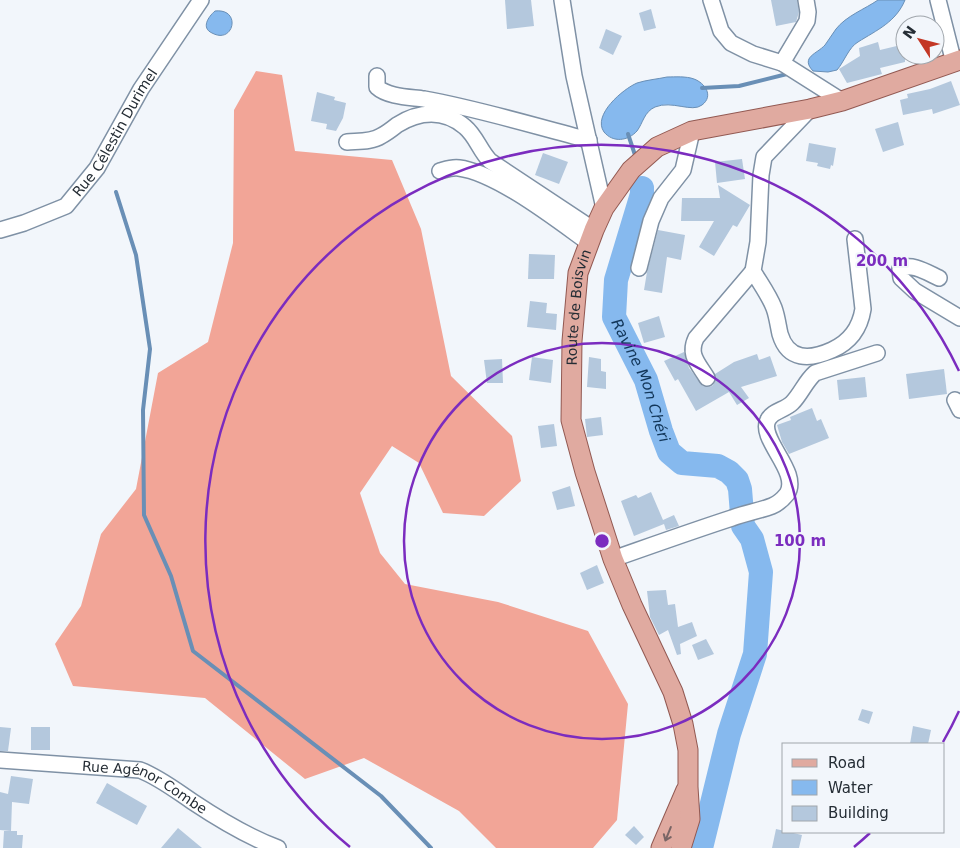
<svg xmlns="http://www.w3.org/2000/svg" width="960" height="848" font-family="'DejaVu Sans',sans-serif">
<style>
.forest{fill:#f2a597}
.water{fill:#86b9ee;stroke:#698fb6}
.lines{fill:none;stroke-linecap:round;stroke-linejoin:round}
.stream{stroke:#698fb6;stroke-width:4}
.river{stroke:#86b9ee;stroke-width:24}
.building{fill:#b4c8dd}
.minor-casing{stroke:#7f91a5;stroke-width:18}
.major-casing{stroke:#925952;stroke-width:21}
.minor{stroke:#fff;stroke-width:15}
.major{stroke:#e0aaa0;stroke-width:19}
.oneway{stroke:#796565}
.ring{fill:none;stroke:#7b2cbf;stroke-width:2.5}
.labels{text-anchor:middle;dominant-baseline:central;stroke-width:4;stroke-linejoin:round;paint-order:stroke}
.street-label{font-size:14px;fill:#252d35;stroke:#f2f6fb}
.water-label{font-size:15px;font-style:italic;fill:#123659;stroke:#f2f6fb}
.centre{fill:#7b2cbf;stroke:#f2f6fb;stroke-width:2.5}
.ring-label{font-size:15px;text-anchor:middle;font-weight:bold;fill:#7b2cbf;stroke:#f2f6fb;stroke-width:4;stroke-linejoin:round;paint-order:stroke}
</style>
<rect width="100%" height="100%" fill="#f2f6fb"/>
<polygon class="forest" points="256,71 282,75 295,151 392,160 421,229 451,376 512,436 521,481 484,516 443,513 419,463 392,446 360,493 380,553 405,584 498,602 588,631 628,704 617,820 593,848 496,848 459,811 364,758 305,779 205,698 73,686 55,644 81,606 101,534 136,489 158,373 208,342 233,243 234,110"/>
<g class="water">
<path d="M878 0H905C896 22 877 30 858 42 849 47 844 62 837 70L828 72 813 71C800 57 817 54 825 45 829 40 832 34 836 29 846 16 865 9 878 0Z"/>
<path d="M215 11C242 8 234 45 212 33 201 28 208 17 215 11Z"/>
<path d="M667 77C675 77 686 76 694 79 705 83 714 96 702 105 692 113 672 100 655 107 644 112 643 123 637 131 628 141 613 143 604 132 592 115 623 89 637 83 646 80 658 79 667 77Z"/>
</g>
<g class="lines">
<g class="stream">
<polyline points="702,88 739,86 791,73"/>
<polyline points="628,134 636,158"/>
<polyline points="116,192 136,255 150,349 143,410 144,515 171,576 193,651 381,796 431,848"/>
</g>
<path class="river" id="s1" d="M642 188V194L616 280 614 317 646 380 661 431 669 452 682 463 718 466 729 472 737 480 740 489 743 526 752 539 761 572 755 654 729 734 701 848"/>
</g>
<g class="building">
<polygon points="505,0 531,0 534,26 507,29"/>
<polygon points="771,0 797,0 799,12 796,22 776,26"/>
<polygon points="651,9 656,28 644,31 639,13"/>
<polygon points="606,29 622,36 613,55 599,48"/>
<polygon points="878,42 880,50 905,44 905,62 880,68 882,74 847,83 839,69 860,56 859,48"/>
<polygon points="951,81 960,105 933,114 932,109 903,115 900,100 908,98 907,94 930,89"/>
<polygon points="317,92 335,97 334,100 346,103 343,118 336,131 326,129 327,124 311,121"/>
<polygon points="898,122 904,145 883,152 875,129"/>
<polygon points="809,143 836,148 833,166 831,165 830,169 817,166 818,163 806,161"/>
<polygon points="543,153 568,162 559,184 535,175"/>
<polygon points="742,159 745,179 717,183 715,162"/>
<polygon points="718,185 750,205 737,227 733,225 714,256 699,247 714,221 681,221 682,198 720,198"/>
<polygon points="658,230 685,235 681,260 667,257 662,293 644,290 647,272"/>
<polygon points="529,254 555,255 554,279 528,279"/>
<polygon points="530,301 547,303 546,313 557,314 556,330 527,327"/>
<polygon points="659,316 665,337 644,343 638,323"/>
<polygon points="684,352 689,368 703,386 708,387 712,386 715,382 715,374 734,362 757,354 759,360 770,356 777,376 741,387 749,398 737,405 729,392 696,411 678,379 675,381 664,361"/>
<polygon points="532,357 553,360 551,383 529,380"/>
<polygon points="589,357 601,359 601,371 606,372 606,389 587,387"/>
<polygon points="502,359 503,383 487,383 484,360"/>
<polygon points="944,369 947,394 909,399 906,374"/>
<polygon points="865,377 867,397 839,400 837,380"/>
<polygon points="812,408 817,421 821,419 829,438 789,454 782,442 777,425 791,420 790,417"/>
<polygon points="601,417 603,435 587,437 585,419"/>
<polygon points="554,424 557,446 541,448 538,426"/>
<polygon points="570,486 575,506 557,510 552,492"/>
<polygon points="651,492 663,520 674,515 679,526 666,530 664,524 634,536 621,501 636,495 638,498"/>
<polygon points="597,565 604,583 587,590 580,573"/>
<polygon points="666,590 668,605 675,604 678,627 692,622 697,636 680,644 681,654 677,655 668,630 659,635 650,617 647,591"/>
<polygon points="706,639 714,654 698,660 692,645"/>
<polygon points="862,709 873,712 869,724 858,720"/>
<polygon points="913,726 931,730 928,744 910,744"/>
<polygon points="0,727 11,728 8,751 0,751"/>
<rect x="31" y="727" width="19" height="23"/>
<polygon points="11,776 33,779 29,804 12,802 11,831 0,830 0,792 8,794"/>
<polygon points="107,783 147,806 137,825 96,803"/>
<polygon points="634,826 644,837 636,845 625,835"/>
<polygon points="178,828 202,848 161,848"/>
<polygon points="776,829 802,835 799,848 772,848"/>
<polygon points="4,831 17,831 17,835 23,835 22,848 3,848"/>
</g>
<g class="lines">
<g class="minor-casing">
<g id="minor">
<polyline points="562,0 574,76 604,208"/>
<polyline points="711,0 721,31 731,43 753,54 782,63 842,101"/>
<polyline points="938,0 954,63"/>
<polyline points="782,63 807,21 808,12 806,0"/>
<path d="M377 76V87C388 97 410 97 424 99 480 109 534 126 589 140"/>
<path d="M810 109 764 157 761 175 758 242 753 271C760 283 769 295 774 308 777 316 778 325 780 334 788 361 810 360 832 350 850 342 860 328 863 309L855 239"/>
<path d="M347 142C358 141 372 142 381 136 387 133 392 129 397 125 419 111 444 109 465 127 476 136 480 151 490 161L594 230"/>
<path d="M440 171C447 169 452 167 459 168 497 173 557 220 589 243"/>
<path id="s2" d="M0 230 24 223 66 206 97 168 141 89 201 0"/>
<polyline points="639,268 651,221 661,198 683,170 692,131"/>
<path d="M939 278C928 273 911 262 900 269L901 278 915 291 960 318"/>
<path d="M707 378C698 363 688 355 696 338L753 271"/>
<polyline points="955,400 960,410"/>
<path d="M613 559C653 545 692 531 732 518 745 513 759 511 772 506 777 504 783 499 787 494 801 472 758 439 768 420 772 411 785 410 792 403 801 394 805 382 815 373L877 353"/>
<path id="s3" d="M0 760 140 770C160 778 175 790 193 802 217 818 251 838 278 848"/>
</g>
</g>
<g class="major-casing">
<g id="major">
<polyline points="661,848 686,790"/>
<path id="s4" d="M681 848 690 819 688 787V750L683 724 673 692 632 605 613 559 585 472 571 420 572 341 578 273 594 230 604 208 631 170 657 147 692 131 810 109 842 101 960 60"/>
</g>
</g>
<use href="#minor" class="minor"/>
<use href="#major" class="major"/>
</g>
<defs><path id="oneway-shaft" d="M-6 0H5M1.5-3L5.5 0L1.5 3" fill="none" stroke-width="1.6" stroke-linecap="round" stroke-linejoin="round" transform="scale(1.25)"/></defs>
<use class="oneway" href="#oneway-shaft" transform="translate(668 834) rotate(112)"/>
<g class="ring">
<circle cx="602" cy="541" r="198"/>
<path d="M959 711A396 396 0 0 1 943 742M870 833A396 396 0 0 1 854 847M350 847A396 396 0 1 1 959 371"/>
</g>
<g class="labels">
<g class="street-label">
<text stroke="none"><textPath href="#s2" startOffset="159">Rue Célestin Durimel</textPath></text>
<text stroke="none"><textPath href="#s4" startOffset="564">Route de Boisvin</textPath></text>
<text stroke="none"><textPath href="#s3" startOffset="150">Rue Agénor Combe</textPath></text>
</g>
<g class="water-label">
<text stroke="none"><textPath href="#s1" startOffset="202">Ravine Mon Chéri</textPath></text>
</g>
</g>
<circle cx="602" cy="541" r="8" class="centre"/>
<g class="ring-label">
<text x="882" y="266">200 m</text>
<text x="800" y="546">100 m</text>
</g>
<rect x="782" y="743" width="162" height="90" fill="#f2f6fb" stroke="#a0a6ac"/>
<rect x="792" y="759" width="25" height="8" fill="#e0aaa0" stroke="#a0a6ac"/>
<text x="828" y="768" font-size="15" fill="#252d35">Road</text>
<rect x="792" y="780" width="25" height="15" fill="#86b9ee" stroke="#a0a6ac"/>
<text x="828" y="793" font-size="15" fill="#252d35">Water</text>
<rect x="792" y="806" width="25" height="15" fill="#b4c8dd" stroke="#a0a6ac"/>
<text x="828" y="818" font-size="15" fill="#252d35">Building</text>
<g transform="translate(920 40) rotate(306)"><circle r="24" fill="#f2f6fb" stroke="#a0a6ac"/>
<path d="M0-4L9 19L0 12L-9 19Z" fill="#c33725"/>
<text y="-8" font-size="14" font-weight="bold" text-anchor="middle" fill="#252d35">N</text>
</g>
</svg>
